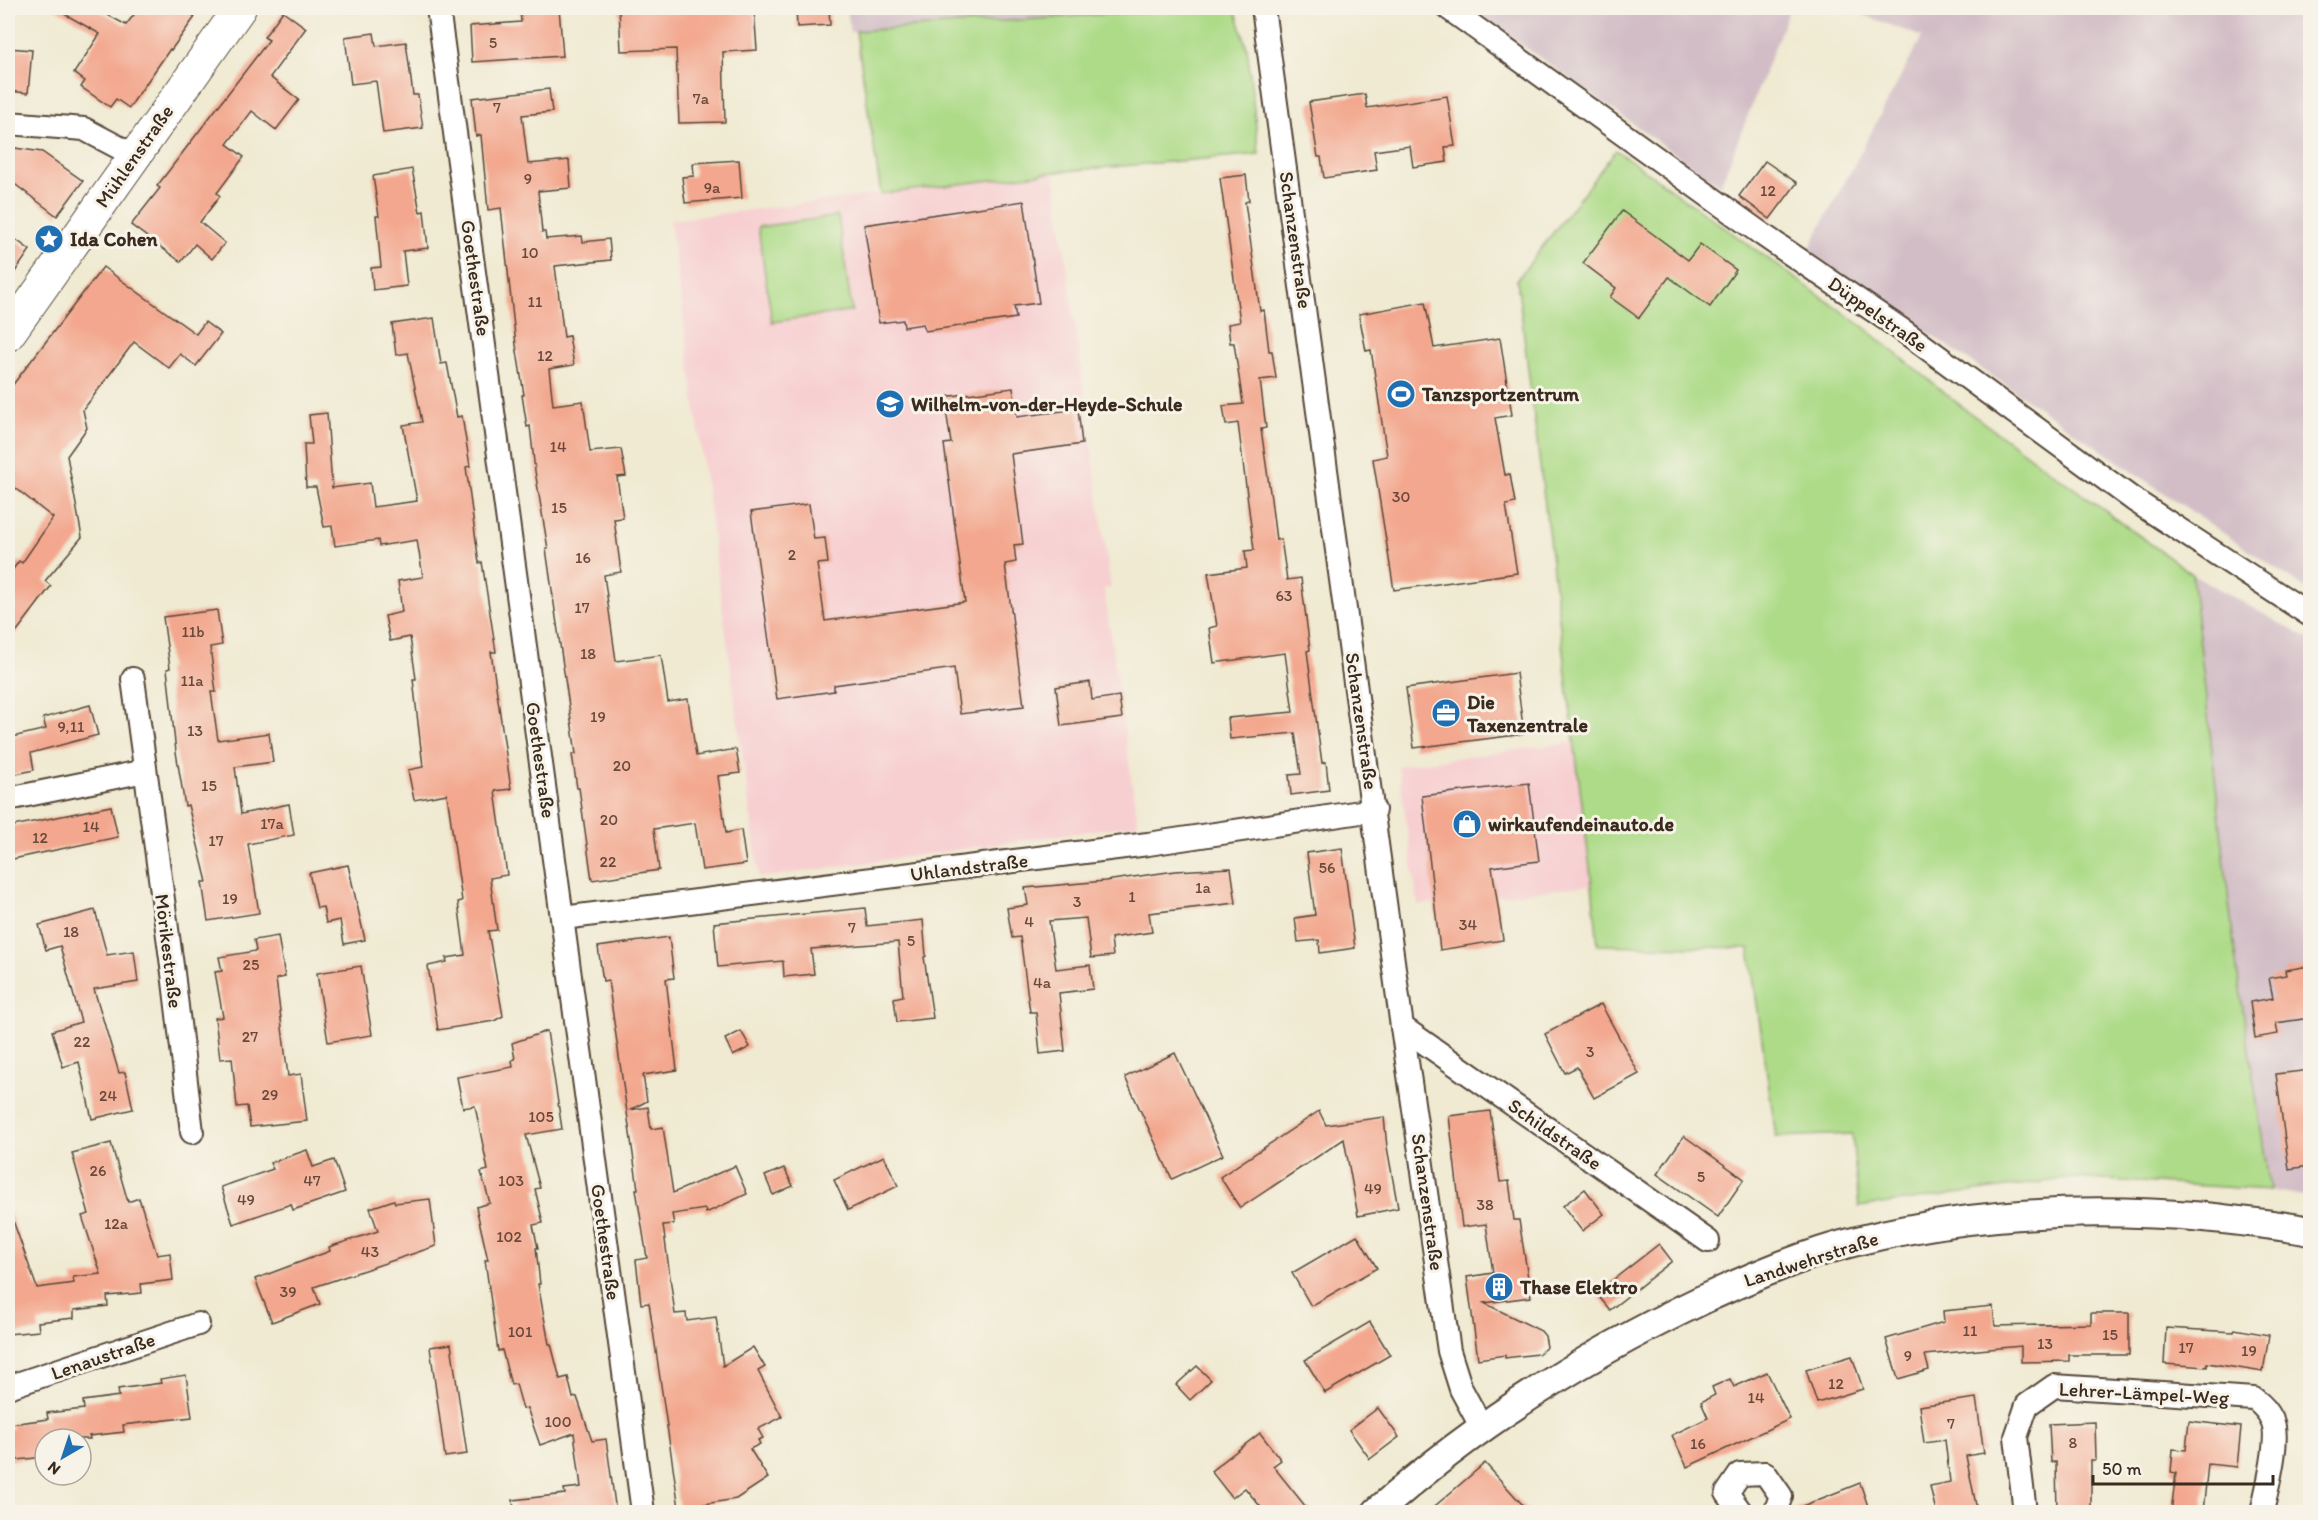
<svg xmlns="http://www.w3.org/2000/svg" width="2318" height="1520" font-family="Itim,sans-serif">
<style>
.built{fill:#f7cfd1}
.industrial{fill:#d2bdc6}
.green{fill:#addb88;stroke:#748253;stroke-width:1.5}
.building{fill:#f3a78e}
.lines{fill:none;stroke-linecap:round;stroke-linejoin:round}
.minor-casing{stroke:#564739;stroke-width:26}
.tertiary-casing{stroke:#564739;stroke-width:32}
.secondary-casing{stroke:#564739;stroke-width:34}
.minor{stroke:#fff;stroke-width:22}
.tertiary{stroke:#fff;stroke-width:28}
.secondary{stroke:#fff;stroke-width:32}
.labels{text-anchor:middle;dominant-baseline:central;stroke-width:6;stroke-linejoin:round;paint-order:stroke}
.number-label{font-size:16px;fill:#69493a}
.street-label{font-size:20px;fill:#3b2a1e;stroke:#f7f3e8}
.poi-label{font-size:20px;font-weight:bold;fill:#3b2a1e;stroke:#f7f3e8;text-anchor:start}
</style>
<rect width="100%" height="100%" fill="#f7f3e8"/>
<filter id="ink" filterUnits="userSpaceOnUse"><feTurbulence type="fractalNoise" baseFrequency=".0167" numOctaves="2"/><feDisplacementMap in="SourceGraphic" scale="12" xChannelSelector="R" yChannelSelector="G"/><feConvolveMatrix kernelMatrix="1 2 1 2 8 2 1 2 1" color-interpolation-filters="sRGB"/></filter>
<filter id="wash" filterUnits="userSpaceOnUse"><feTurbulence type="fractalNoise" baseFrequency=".008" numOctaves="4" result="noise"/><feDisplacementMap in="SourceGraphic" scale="24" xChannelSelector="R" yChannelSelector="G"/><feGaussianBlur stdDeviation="1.35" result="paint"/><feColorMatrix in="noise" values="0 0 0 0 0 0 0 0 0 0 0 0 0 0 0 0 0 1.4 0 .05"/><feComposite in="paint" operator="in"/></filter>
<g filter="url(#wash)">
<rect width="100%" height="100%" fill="#f0ead2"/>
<g class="built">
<polygon points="1054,172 1111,588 1104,589 1138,824 759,878 670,220"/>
<polygon points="1575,742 1592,885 1418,905 1398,766"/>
</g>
<g class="industrial">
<polygon points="847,8 1200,8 850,32"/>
<polygon points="1470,8 1790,8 1720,186"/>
<polygon points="1845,8 2310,8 2310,592 1808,251 1922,37"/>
<polygon points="2192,574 2310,640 2310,1197 2270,1190 2236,963"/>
</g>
<g class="green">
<polygon points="1200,8 1235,8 1247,48 1259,154 1054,172 881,194 856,31"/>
<polygon points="1616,150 1865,328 1966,410 2192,574 2236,963 2270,1190 2073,1178 1859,1207 1852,1134 1776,1137 1749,948 1598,945 1592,885 1517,280"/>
<polygon points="838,216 852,311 772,322 758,227"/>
</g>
<g id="blocks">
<g class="building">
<polygon points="54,8 95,8 126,25 139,8 182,8 195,17 171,50 170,49 129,108 116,99 110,107 81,87 85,81 74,73 100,34"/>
<polygon points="520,8 559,8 563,56 472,62 470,26 521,22"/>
<polygon points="619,8 754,8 757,50 723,52 725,122 679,123 676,49 621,51"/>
<polygon points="796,8 829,8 830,25 797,27"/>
<polygon points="283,11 306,28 270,77 299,100 276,130 252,111 227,144 244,157 217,193 220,196 200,222 225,243 212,259 195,244 181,262 131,225 160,188 157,186 269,40 264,37"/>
<polygon points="374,33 376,46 406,42 413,95 418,95 423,128 383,133 376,81 351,84 345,37"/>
<polygon points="8,48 32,50 28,93 8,91"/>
<polygon points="549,89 552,112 522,115 528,164 569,160 571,188 538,191 542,232 545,232 546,239 582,236 583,242 609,239 611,260 555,266 564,337 569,336 574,365 549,369 553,405 583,401 590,452 621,449 626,476 617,477 623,518 614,519 621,572 604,575 616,661 661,655 668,702 688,699 696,756 736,749 740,773 718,776 726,833 741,830 746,864 702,870 695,823 654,829 659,870 592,880 579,788 577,788 572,754 576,754 546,549 548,549 535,471 530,426 527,427 522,395 524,395 516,345 501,208 488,210 481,135 476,136 472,98"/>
<polygon points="1365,94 1367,108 1447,96 1455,146 1445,147 1447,162 1413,167 1410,146 1374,151 1377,170 1324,178 1321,157 1318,157 1309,102"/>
<polygon points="8,147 42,152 83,181 57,216 8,179"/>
<polygon points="739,160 742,198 685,203 682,177 694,176 693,163"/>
<polygon points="1765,161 1797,183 1770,219 1739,196"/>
<polygon points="412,169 420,212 424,211 428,248 403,251 407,286 373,290 371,268 381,267 376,216 379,216 373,176"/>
<polygon points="1246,175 1249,201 1245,202 1260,311 1264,310 1269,351 1272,351 1276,378 1260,380 1266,428 1261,429 1271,499 1276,540 1281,539 1287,580 1301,578 1310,650 1307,651 1322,763 1326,762 1329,790 1291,795 1289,775 1301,774 1295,733 1230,739 1228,718 1293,712 1285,653 1214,663 1209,628 1217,626 1208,573 1247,568 1245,551 1254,550 1238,423 1226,425 1223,406 1243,404 1234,343 1230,343 1228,324 1240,322 1220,178"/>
<polygon points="1024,201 1039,303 1014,306 1016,318 925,331 923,324 904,327 903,320 879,323 864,225"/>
<polygon points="1622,211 1688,260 1700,244 1736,270 1710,307 1669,277 1639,318 1610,297 1616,288 1583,263"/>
<polygon points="8,234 30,250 8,282"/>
<polygon points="103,267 196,334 205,322 221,334 196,366 180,354 169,368 134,342 83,410 87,428 67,456 82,537 45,581 51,586 8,643 8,576 19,561 22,563 53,518 8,482 8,391"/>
<polygon points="1425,302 1434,348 1500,338 1512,415 1495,418 1505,475 1510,474 1515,503 1506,505 1517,573 1394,590 1373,459 1387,456 1371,350 1366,351 1359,314"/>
<polygon points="434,318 441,364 447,363 457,417 462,416 470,466 466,467 479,563 482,562 496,652 491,652 511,789 495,791 507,875 490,878 497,930 488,931 503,1016 494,1021 438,1030 428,966 447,962 446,958 465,955 458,902 462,901 447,794 414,800 408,770 423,767 413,679 416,679 410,637 390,641 385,616 402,612 398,581 423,577 417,540 379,546 378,540 335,546 332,526 324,527 316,487 306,487 304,444 312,444 309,415 327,413 332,488 370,483 373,507 417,501 403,425 422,422 408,353 396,355 392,324"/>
<polygon points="1013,388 1017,417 1078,409 1082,444 1011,454 1023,544 1014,545 1016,562 1005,564 1024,706 960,714 954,668 834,685 834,691 777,699 751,512 809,504 814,539 825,538 828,563 817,564 825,621 965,602 944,444 951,443 944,397"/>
<polygon points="217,610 222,645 210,647 216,692 211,692 218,740 269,733 273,762 235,767 241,814 289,804 294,835 248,844 259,913 208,921 202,882 207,882 188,805 185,806 176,752 167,669 170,668 163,617"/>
<polygon points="1516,673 1524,734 1414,748 1406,688"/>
<polygon points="1090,682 1092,700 1119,696 1122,718 1061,726 1056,687"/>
<polygon points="90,705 98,735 31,753 34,770 8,776 8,738 46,729 43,718"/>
<polygon points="1529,783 1539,861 1492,867 1503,940 1440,950 1422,796"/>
<polygon points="111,806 118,837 8,860 8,827"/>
<polygon points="1342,848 1355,948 1320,953 1319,940 1298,942 1295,918 1315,915 1307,853"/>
<polygon points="348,865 365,940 344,944 340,920 326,923 323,907 317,908 309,873"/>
<polygon points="1231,868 1236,903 1149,913 1152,932 1111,938 1113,956 1091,958 1086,918 1049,921 1056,969 1090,965 1093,989 1059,993 1065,1051 1040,1054 1036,1012 1030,1012 1020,937 1012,938 1007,908 1028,905 1025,888 1105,881 1175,871"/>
<polygon points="865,908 867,926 923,920 926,956 924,957 933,1018 897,1022 894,998 903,996 898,942 811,949 814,974 784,977 783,961 718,967 714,923"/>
<polygon points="95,910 107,955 134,951 138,982 94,989 119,1073 125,1072 133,1109 92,1119 79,1062 63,1067 52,1031 81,1022 60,946 46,950 39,925"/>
<polygon points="278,936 285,977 276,979 288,1076 301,1074 307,1121 250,1127 247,1106 237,1107 232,1058 220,1059 215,1018 223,1017 215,972 222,971 219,957 256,951 254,940"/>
<polygon points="669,937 674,978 666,979 677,1070 643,1075 647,1101 630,1110 648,1107 651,1129 663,1127 673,1193 735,1166 747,1194 706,1213 705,1209 672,1214 674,1224 663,1225 675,1314 686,1313 687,1321 716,1317 723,1366 753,1347 765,1367 758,1371 782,1417 758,1429 763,1438 758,1440 760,1444 750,1449 768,1478 736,1499 679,1508 649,1303 641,1304 636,1260 647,1258 636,1189 638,1189 608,980 603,981 598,947"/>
<polygon points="361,966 372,1035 328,1042 317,973"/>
<polygon points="2310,966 2310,1018 2276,1023 2278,1034 2255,1038 2250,1002 2273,998 2269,978 2286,975 2285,970"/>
<polygon points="1601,1004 1639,1074 1594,1098 1577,1067 1565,1073 1545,1034"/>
<polygon points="547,1031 562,1129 526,1135 540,1188 535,1189 543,1223 533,1225 538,1248 536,1248 540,1284 538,1284 549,1344 551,1344 560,1379 568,1377 573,1398 577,1397 592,1441 606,1439 616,1512 514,1512 513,1500 565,1494 564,1489 581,1487 574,1433 540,1445 527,1408 523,1409 516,1384 511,1385 502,1350 498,1351 485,1260 488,1260 476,1207 490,1203 481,1172 488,1170 475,1106 463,1108 457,1077 513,1067 512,1060 515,1059 512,1043"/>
<polygon points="741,1031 750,1047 733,1056 725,1039"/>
<polygon points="1175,1053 1223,1155 1172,1179 1125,1077"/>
<polygon points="2310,1070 2310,1166 2289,1169 2276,1074"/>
<polygon points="1319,1111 1326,1125 1384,1117 1387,1147 1398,1208 1358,1216 1344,1139 1240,1208 1220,1177"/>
<polygon points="1490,1111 1500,1182 1509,1181 1514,1220 1519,1220 1531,1297 1484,1303 1541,1331 1545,1336 1547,1347 1538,1354 1505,1358 1505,1355 1478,1359 1467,1277 1493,1273 1486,1224 1462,1227 1449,1116"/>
<polygon points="1684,1136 1744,1179 1718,1217 1657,1174"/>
<polygon points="111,1143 128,1202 139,1198 157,1255 170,1253 173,1280 141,1284 142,1293 107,1296 108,1306 74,1310 74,1318 38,1322 39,1331 8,1334 8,1213 10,1212 37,1288 74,1283 73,1277 101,1274 82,1216 89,1214 72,1153"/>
<polygon points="307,1150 313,1167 334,1160 345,1192 293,1210 291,1204 233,1224 221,1187 273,1169 270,1163"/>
<polygon points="884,1156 898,1186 848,1210 834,1180"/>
<polygon points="784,1168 793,1186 773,1195 765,1176"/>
<polygon points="1585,1189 1604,1214 1582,1231 1563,1206"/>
<polygon points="430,1199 436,1246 314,1287 320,1304 272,1322 255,1279 330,1251 329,1247 378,1231 370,1208 394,1200 395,1203"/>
<polygon points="1357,1235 1377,1268 1311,1306 1292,1273"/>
<polygon points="1659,1244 1672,1261 1610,1310 1596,1293"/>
<polygon points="1993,1306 1995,1326 2091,1324 2091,1313 2129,1313 2129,1355 2069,1355 2069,1361 2021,1362 2021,1346 1925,1355 1929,1370 1898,1379 1886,1339 1944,1322 1943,1311"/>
<polygon points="1370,1322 1390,1355 1325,1393 1305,1360"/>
<polygon points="2166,1328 2234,1332 2235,1329 2269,1335 2263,1372 2207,1363 2207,1367 2164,1364"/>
<polygon points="451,1344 467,1454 445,1457 430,1347"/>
<polygon points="1852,1356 1863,1389 1817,1403 1806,1370"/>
<polygon points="1197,1366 1211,1380 1190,1400 1176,1385"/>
<polygon points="1767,1372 1790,1419 1687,1467 1672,1435 1708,1418 1701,1402 1715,1395 1712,1387 1730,1379 1734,1387"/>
<polygon points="186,1375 192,1417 123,1425 124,1432 89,1436 90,1439 45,1439 45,1457 8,1461 8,1430 12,1429 11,1424 48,1419 47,1413 84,1409 83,1401 119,1396 118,1389 161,1383 160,1379"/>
<polygon points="1976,1398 1984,1453 1966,1456 1977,1510 1965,1512 1936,1512 1930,1486 1950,1482 1945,1440 1924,1443 1919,1406"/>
<polygon points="1378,1408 1399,1437 1370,1459 1349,1430"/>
<polygon points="2189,1421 2241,1427 2237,1467 2208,1464 2203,1512 2171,1512 2176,1473 2171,1472 2173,1449 2186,1450"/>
<polygon points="2095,1422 2096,1460 2091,1460 2091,1512 2057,1512 2056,1462 2051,1462 2049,1424"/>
<polygon points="1260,1433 1281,1460 1273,1466 1310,1512 1265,1512 1245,1488 1232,1498 1211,1471"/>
<polygon points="1485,1463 1529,1512 1428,1512"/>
<polygon points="1860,1483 1870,1512 1789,1512 1790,1511"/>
</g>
</g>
</g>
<g filter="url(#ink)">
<use href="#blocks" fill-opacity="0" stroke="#564739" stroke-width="1.5"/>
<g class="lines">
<g class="minor-casing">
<g id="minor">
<polyline points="438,8 643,1512"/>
<polyline points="1263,8 1402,1027 1449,1351 1461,1389 1482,1428"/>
<polyline points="1448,8 1763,235 1905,332 2134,500 2310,615"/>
<polyline points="8,123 84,129 135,156"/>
<polyline points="133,679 173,973 192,1132"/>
<polyline points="8,799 145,771"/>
<polyline points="563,918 1148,844 1374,810"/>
<polyline points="1402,1027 1708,1241"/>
<polyline points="8,1387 198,1324"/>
<polyline points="1741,1512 1727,1493 1740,1474 1765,1473 1781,1496 1775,1512"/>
<path d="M2025 1512 2016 1437 2027 1405 2054 1386 2254 1399C2261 1404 2268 1411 2272 1420 2281 1438 2266 1492 2262 1512"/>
</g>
</g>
<g class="tertiary-casing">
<path id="tertiary" d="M1377 1512C1474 1425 1586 1355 1704 1299 1754 1276 1807 1253 1861 1240 1974 1212 2089 1207 2205 1217 2240 1221 2275 1224 2310 1231"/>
</g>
<g class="secondary-casing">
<polyline id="secondary" points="8,335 240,8"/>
</g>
<use href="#minor" class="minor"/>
<use href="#tertiary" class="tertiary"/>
<use href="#secondary" class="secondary"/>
</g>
</g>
<defs>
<g id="sight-disc" transform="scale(1.5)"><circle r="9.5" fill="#1f6fb2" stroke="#f7f3e8"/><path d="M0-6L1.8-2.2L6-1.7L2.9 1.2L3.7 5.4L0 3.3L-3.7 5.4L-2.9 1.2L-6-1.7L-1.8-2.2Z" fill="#fff"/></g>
<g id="stadium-disc" transform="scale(1.5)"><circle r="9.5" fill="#1f6fb2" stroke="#f7f3e8"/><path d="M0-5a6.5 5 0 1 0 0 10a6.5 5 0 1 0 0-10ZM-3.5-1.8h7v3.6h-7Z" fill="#fff"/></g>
<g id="school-disc" transform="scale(1.5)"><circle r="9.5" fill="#1f6fb2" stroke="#f7f3e8"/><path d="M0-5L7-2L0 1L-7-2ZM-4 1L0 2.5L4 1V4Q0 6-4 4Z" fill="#fff"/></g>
<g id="office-disc" transform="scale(1.5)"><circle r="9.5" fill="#1f6fb2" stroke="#f7f3e8"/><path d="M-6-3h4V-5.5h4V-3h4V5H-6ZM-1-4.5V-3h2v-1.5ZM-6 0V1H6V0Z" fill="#fff"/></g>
<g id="shop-disc" transform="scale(1.5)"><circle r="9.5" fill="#1f6fb2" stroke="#f7f3e8"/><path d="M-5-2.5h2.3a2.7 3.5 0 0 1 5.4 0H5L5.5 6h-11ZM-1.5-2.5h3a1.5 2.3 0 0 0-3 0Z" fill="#fff"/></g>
<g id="building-disc" transform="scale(1.5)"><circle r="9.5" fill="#1f6fb2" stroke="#f7f3e8"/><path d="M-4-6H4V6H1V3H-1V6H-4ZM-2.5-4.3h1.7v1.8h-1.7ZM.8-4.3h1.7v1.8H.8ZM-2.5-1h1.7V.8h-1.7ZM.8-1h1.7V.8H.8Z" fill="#fff"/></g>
</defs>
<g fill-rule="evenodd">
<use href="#sight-disc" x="49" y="239"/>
<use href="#stadium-disc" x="1401" y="394"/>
<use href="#school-disc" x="890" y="404"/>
<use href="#office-disc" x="1446" y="713"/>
<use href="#shop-disc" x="1467" y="824"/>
<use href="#building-disc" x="1499" y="1287"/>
</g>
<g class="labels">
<g class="number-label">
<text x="493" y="42">5</text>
<text x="701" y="98">7a</text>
<text x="497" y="107">7</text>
<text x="528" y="178">9</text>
<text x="712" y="187">9a</text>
<text x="1768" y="190">12</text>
<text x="530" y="252">10</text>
<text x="535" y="301">11</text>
<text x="545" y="355">12</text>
<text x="558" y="446">14</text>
<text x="1401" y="496">30</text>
<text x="559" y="507">15</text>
<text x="792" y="554">2</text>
<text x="583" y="557">16</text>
<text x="1284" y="595">63</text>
<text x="582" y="607">17</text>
<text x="193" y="631">11b</text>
<text x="588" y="653">18</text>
<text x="192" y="680">11a</text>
<text x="598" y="716">19</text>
<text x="71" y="726">9,11</text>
<text x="195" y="730">13</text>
<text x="622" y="765">20</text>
<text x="209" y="785">15</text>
<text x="609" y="819">20</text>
<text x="272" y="823">17a</text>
<text x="91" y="826">14</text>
<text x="40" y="837">12</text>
<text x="216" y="840">17</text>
<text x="608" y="861">22</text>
<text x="1327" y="867">56</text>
<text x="1203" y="887">1a</text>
<text x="1132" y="896">1</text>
<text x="230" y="898">19</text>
<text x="1077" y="901">3</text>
<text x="1029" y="921">4</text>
<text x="1468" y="924">34</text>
<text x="852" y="927">7</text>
<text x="71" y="931">18</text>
<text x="911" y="940">5</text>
<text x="251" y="964">25</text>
<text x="1042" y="982">4a</text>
<text x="250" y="1036">27</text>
<text x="82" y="1041">22</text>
<text x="1590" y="1051">3</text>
<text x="270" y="1094">29</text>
<text x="108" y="1095">24</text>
<text x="541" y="1116">105</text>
<text x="98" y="1170">26</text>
<text x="1701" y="1176">5</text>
<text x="312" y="1180">47</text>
<text x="511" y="1180">103</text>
<text x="1373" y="1188">49</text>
<text x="246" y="1199">49</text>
<text x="1485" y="1204">38</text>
<text x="116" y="1223">12a</text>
<text x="509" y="1236">102</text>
<text x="370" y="1251">43</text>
<text x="288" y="1291">39</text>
<text x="1970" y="1330">11</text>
<text x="520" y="1331">101</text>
<text x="2110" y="1334">15</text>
<text x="2045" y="1343">13</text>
<text x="2186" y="1347">17</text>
<text x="2249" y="1350">19</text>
<text x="1908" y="1355">9</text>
<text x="1836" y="1383">12</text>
<text x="1756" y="1397">14</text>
<text x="558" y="1421">100</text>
<text x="1951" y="1423">7</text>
<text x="2073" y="1442">8</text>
<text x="1698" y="1443">16</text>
</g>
<g class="street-label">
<text transform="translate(134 156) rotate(-55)">Mühlenstraße</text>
<text transform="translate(1296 240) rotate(82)">Schanzenstraße</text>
<text transform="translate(476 278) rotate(82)">Goethestraße</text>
<text transform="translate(1878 314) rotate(35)">Düppelstraße</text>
<text transform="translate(1362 721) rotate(82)">Schanzenstraße</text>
<text transform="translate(541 760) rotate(82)">Goethestraße</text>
<text transform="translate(969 867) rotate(-7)">Uhlandstraße</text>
<text transform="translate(169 951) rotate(83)">Mörikestraße</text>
<text transform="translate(1555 1134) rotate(35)">Schildstraße</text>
<text transform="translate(1428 1202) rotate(82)">Schanzenstraße</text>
<text transform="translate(606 1242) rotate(82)">Goethestraße</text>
<text transform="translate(1811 1259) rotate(-18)">Landwehrstraße</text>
<text transform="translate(103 1356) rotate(-19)">Lenaustraße</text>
<text transform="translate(2144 1393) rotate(3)">Lehrer-Lämpel-Weg</text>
</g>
<g class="poi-label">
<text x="70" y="239">Ida Cohen</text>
<text x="1422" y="394">Tanzsportzentrum</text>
<text x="911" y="404">Wilhelm-von-der-Heyde-Schule</text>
<text x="1467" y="702">Die<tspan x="1467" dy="23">Taxenzentrale</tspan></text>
<text x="1488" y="824">wirkaufendeinauto.de</text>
<text x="1520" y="1287">Thase Elektro</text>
</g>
</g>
<rect width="2318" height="1520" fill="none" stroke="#f7f3e8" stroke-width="30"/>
<g transform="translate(63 1457) rotate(219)"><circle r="28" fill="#f7f3e8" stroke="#aca397" stroke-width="1.5"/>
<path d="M0-4.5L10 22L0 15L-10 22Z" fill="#1f6fb2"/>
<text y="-9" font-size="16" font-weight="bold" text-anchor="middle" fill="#3b2a1e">N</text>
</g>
<path d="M2093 1475v9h180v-9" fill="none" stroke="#3b2a1e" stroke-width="3"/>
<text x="2102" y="1475" font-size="18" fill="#3b2a1e" stroke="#f7f3e8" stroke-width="4.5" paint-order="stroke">50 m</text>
</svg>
